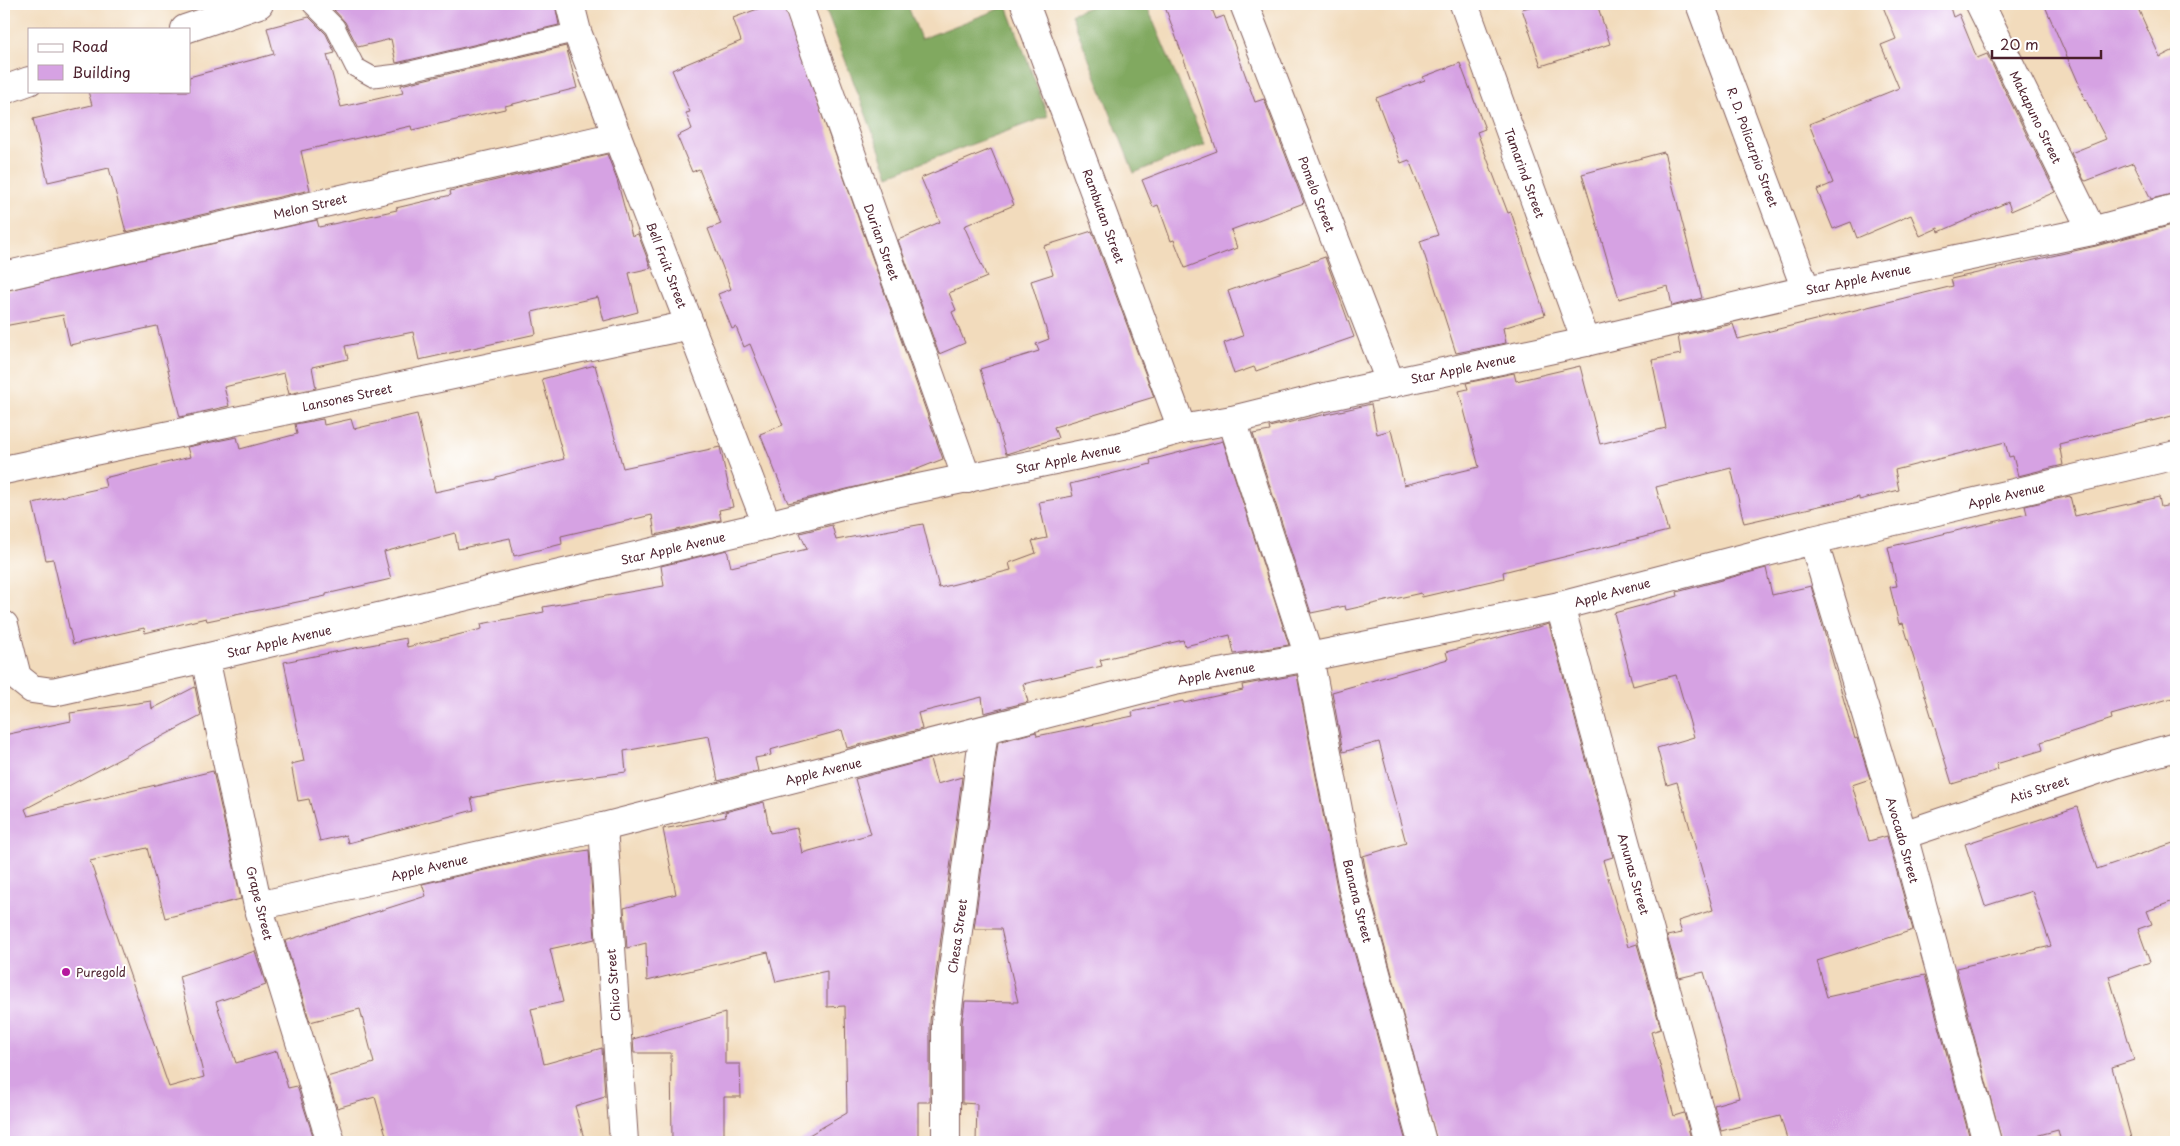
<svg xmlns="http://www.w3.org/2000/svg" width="2180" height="1146" font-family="'Playpen Sans',sans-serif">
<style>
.forest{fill:#81a960;stroke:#666446}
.building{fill:#d6a2e3}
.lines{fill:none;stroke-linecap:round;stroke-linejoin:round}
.lane-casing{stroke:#85615e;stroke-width:21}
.street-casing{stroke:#85615e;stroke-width:30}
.lane{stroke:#fff;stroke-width:19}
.street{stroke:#fff;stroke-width:28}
.poi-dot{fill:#b5179e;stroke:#fff;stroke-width:2}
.labels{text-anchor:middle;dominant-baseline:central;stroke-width:4;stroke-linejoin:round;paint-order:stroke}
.street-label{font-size:12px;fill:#4a1f2b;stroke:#fff}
.poi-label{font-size:12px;fill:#4a1f2b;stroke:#fff;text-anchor:start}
</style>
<rect width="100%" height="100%" fill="#fff"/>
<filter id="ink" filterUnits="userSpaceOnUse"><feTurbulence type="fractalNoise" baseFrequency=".02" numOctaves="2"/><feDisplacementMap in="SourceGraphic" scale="10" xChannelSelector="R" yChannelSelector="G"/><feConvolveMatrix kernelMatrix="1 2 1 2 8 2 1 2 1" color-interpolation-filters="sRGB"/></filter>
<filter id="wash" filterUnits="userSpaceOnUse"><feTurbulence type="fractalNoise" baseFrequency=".0096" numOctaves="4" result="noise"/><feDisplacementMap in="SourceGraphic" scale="20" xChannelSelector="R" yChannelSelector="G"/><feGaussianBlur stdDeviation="1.12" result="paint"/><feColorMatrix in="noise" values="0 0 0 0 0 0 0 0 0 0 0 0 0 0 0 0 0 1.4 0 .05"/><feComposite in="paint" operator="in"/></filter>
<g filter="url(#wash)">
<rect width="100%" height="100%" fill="#f2dbbc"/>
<g class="forest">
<polygon points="824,4 907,4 921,39 1007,6 1048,116 889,175"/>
<polygon points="1097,4 1146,4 1205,144 1134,173 1071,14"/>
</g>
<g id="blocks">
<g class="building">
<polygon points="359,4 555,4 559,25 396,63 391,39 358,47 345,22 334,10"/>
<polygon points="771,4 783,4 943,459 910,472 910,474 788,503 760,434 783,425 750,344 744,347 736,327 732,329 718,294 731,289 708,229 721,224 699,169 692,172 677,136 692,129 686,113 690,112 672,70 741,41 733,18"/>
<polygon points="1164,4 1210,4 1216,19 1224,16 1255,102 1264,99 1304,203 1231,230 1237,248 1185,268 1174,240 1171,241 1158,205 1153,207 1142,180 1217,151"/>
<polygon points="1540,4 1597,4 1610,44 1541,66 1522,9"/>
<polygon points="1882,4 1949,4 1953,17 1959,14 1977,58 1987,54 2055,192 2011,211 2008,202 1939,232 1938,228 1920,236 1911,215 1857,238 1851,222 1833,229 1817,190 1833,183 1809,124 1899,88 1881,45 1896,39"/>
<polygon points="2044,4 2136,4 2160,57 2176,49 2176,193 2151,199 2133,163 2086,181 2084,180 2071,153 2106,139 2078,85 2079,84"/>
<polygon points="309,17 326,34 335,53 327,55 341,107 403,93 401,85 566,46 577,88 505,106 505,109 412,130 411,126 301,151 310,190 126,232 109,168 48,182 33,119 92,105 88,91 189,91 189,77 274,54 267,28"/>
<polygon points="1460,63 1485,129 1477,132 1508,213 1511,212 1545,315 1503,328 1506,343 1456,353 1420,241 1438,235 1409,160 1401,163 1376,98 1425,80 1423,77"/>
<polygon points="991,149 1014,205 964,226 987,277 949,293 956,310 952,312 965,343 939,354 898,240 940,222 921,178"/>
<polygon points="1664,152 1702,298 1672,306 1668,286 1619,299 1582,174"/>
<polygon points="607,154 617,180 632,236 638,234 651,268 629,273 638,312 604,321 598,297 532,312 536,334 419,360 413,332 345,346 348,359 312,367 316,388 289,394 284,373 224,387 229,406 180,417 157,326 70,345 63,315 4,326 4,291 317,220 319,227 397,210 396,208 451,195 450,191"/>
<polygon points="2176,224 2176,415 2059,444 2063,465 2018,476 2013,456 2009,457 2005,442 1895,470 1899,490 1859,500 1859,497 1744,523 1731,468 1656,487 1668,531 1503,572 1504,578 1422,597 1421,593 1346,610 1345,606 1311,613 1253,434 1270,431 1269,427 1371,404 1377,434 1391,430 1404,485 1479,467 1459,391 1468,389 1466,383 1514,373 1516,381 1580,366 1600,444 1666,428 1652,360 1681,354 1678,336 1733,324 1738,339 1953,286 1951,279 2096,246"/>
<polygon points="1092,231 1154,397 1054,427 1058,438 1006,454 980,369 1039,351 1036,344 1049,339 1031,281 1053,274 1044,246"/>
<polygon points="1325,257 1354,337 1256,371 1254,367 1234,374 1224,343 1243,336 1228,291"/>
<polygon points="595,365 623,468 720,447 733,507 719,510 721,520 655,535 652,515 561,536 562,544 514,556 510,538 458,549 455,533 384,552 391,579 326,594 326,596 207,621 206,618 145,633 144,628 73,644 53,559 46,560 33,503 106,487 104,478 190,457 187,447 237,437 240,449 297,434 295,424 323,419 324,425 351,419 354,429 417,414 435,492 496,479 496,477 564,459 542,379"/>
<polygon points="1223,441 1289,645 1234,654 1230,635 1185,646 1183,640 1100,660 1102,666 1023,684 1028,702 984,713 982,697 918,713 922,729 847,748 842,730 770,750 771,755 755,758 758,771 718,781 709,736 624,751 626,772 553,782 471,798 474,810 348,843 346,835 320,841 309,799 298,801 291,764 304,761 284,662 406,638 407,647 482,629 481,624 544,612 543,607 664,586 661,566 727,550 731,567 807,549 800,533 832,525 836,540 923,524 939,588 1011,570 1009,563 1036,553 1032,541 1047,538 1039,502 1073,496 1070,484 1151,464 1150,460"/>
<polygon points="2070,496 2075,516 2159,497 2161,507 2176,504 2176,697 2111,715 2112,719 2041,742 2043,750 1996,764 1998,770 1952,784 1903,623 1899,624 1890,587 1897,586 1888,547 2027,514 2025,506"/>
<polygon points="1766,568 1772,595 1811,586 1855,739 1857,738 1870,779 1852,785 1869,841 1887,836 1913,930 1817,961 1827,997 1925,975 1971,1142 1788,1142 1780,1116 1721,1131 1714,1105 1739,1098 1722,1035 1704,972 1679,978 1667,936 1682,933 1678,921 1713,910 1677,782 1667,785 1657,748 1694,737 1676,675 1633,686 1614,613 1678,596 1677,592"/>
<polygon points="1549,624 1613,857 1603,860 1628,947 1637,944 1661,1029 1651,1032 1674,1116 1684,1113 1692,1142 1437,1142 1368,885 1363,856 1406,843 1379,742 1343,752 1332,692 1448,659 1446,652"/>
<polygon points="1297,675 1338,893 1406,1142 976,1142 977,1104 962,1103 962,1024 965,1001 1018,1002 1001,929 974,929 998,742 1036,732 1037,736 1133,716 1132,712 1183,701 1184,703 1243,690 1242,685"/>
<polygon points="195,687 201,716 25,809 28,816 213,771 241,899 165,918 147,848 90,861 169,1087 204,1077 179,976 255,951 266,985 216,1002 236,1063 277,1051 288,1088 297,1086 315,1142 4,1142 4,735 71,721 70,713 151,701 152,709"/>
<polygon points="930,759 937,784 962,777 930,1021 930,1102 918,1102 918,1142 797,1142 847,1113 845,1006 827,1007 827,971 776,982 768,952 647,981 646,943 627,948 624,908 676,894 663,829 726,817 725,812 764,802 770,833 797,828 802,853 871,834 855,779"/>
<polygon points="2077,807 2097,869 2176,842 2176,900 2147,911 2152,924 2138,929 2150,962 2109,976 2134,1060 2112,1067 2132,1142 2061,1142 2058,1130 2013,1142 2002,1142 1956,968 2051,946 2032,891 1985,906 1965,844"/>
<polygon points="589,850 595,939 550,949 563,1002 531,1009 544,1064 602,1048 605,1097 575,1106 585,1142 388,1142 375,1097 337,1108 327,1077 374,1063 360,1009 310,1022 285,941 426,896 422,884 543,857"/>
<polygon points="725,1013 725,1064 740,1064 741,1097 724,1097 724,1142 672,1142 671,1053 634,1053 633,1039"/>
</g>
</g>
</g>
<g filter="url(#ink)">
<use href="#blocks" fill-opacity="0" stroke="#85615e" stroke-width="1"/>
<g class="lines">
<g class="lane-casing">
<polyline id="lane" points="312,4 335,27 355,67 373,77 398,74 577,32"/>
</g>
<g class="street-casing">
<g id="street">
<polyline points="570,4 577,32 617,136 767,525"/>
<polyline points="798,4 967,479"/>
<polyline points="1025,4 1182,429"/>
<polyline points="1244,4 1391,384"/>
<polyline points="1464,4 1586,342"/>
<polyline points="1700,4 1806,290"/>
<polyline points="1980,4 2092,231"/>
<polyline points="185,29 259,4"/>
<polyline points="4,90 29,81"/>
<polyline points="4,276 617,136"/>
<polyline points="1232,420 1309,657 1353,889 1422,1142"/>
<polyline points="4,470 690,325"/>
<polyline points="1813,540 1903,835 1987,1142"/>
<polyline points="1560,606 1708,1142"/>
<polyline points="4,625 17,677 32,689 53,692 205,658 767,525 885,495 1122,446 1182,429 1232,420 1325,397 1586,342 1806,290 2092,231 2176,208"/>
<polyline points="205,658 258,906 331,1142"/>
<polyline points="603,827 624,1142"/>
<polyline points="1903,835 2115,764 2176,747"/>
<polyline points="258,906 603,827 1174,681 1309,657 1560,606 1813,540 2176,455"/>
<polyline points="946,1142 946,1023 984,730"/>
</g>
</g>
<use href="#lane" class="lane"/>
<use href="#street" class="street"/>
</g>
</g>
<circle class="poi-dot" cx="66" cy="972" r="5"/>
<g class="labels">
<g class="street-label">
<text transform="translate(2036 117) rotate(64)">Makapuno Street</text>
<text transform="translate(1753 147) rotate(70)">R. D. Policarpio Street</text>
<text transform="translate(1525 173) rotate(70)">Tamarind Street</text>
<text transform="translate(1317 194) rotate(69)">Pomelo Street</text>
<text transform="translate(310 206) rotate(-13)">Melon Street</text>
<text transform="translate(1104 216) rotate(70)">Rambutan Street</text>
<text transform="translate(882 242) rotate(70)">Durian Street</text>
<text transform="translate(667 265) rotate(69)">Bell Fruit Street</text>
<text transform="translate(1858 279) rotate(-12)">Star Apple Avenue</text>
<text transform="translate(1463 368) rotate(-12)">Star Apple Avenue</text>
<text transform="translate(347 397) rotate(-12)">Lansones Street</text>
<text transform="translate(1068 458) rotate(-12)">Star Apple Avenue</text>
<text transform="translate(2006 495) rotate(-13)">Apple Avenue</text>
<text transform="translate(673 548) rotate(-13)">Star Apple Avenue</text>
<text transform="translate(1612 592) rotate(-15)">Apple Avenue</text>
<text transform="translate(279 641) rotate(-13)">Star Apple Avenue</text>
<text transform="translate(1216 673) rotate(-10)">Apple Avenue</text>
<text transform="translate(823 771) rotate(-14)">Apple Avenue</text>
<text transform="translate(2039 789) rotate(-18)">Atis Street</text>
<text transform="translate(1903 840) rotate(74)">Avocado Street</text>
<text transform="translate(429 867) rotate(-13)">Apple Avenue</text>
<text transform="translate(1634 874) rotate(74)">Anunas Street</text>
<text transform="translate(1358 901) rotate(76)">Banana Street</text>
<text transform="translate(260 903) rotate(76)">Grape Street</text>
<text transform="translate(957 936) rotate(-82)">Chesa Street</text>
<text transform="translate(613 985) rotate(-94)">Chico Street</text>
</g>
<g class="poi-label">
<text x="76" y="972">Puregold</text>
</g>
</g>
<rect width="2180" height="1146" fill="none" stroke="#fff" stroke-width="20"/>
<rect x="28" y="28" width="162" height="65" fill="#ffffff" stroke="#b7a5aa"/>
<rect x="38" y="44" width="25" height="8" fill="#ffffff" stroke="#b7a5aa"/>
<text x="72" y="52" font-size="15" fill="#4a1f2b">Road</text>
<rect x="38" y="65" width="25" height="15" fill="#d6a2e3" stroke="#b7a5aa"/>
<text x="72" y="78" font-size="15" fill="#4a1f2b">Building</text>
<path d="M1992 50v8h109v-8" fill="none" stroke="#4a1f2b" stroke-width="2.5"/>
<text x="2000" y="50" font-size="15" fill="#4a1f2b" stroke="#ffffff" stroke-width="4" paint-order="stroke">20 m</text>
</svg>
